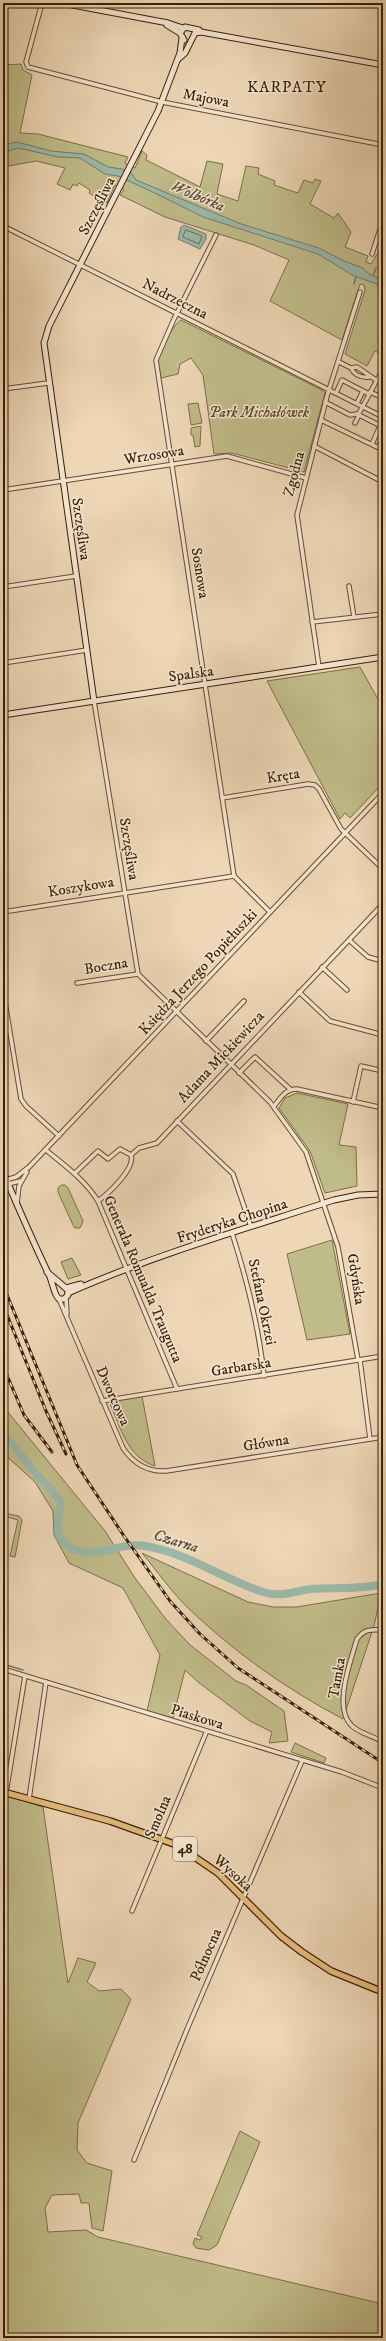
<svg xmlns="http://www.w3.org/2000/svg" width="386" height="2341" font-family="'IM FELL DW Pica',serif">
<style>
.green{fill:#c0bc89;stroke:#7c6e47}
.water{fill:#9ab9ab;stroke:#727b69}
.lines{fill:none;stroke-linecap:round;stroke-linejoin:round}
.shore{stroke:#686c58;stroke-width:1}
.stream{stroke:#727b69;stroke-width:1.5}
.river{stroke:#9ab9ab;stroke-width:8}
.street-casing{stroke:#654d31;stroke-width:5.5}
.secondary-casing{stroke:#371f05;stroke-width:7}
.primary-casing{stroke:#371f05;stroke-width:8}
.street{stroke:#f4e4d0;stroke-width:3.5}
.secondary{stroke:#f4e4d0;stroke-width:5}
.primary{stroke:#e7bb7b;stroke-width:5.5}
.rail-casing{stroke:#371f05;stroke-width:3}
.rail{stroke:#f4e4d0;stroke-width:1.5;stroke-dasharray:4.5;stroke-linecap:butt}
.labels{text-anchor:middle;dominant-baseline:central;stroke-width:3;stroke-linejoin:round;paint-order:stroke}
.shield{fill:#f4e4d0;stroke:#705a42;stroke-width:1}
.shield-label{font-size:14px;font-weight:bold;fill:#371f05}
.street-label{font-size:15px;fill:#371f05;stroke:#f4e4d0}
.park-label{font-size:15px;font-style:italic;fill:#594626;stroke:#f4e4d0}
.neighbourhood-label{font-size:16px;letter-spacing:1px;fill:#371f05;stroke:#f4e4d0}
.water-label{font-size:16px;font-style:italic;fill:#554d37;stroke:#f4e4d0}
</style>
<rect width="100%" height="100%" fill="#eed6b6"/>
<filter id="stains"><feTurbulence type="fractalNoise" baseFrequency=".005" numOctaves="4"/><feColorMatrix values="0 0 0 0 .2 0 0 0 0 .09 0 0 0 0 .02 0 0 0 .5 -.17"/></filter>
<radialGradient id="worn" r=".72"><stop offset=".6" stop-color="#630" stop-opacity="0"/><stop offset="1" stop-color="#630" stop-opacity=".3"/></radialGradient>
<g class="green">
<polygon points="21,64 23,70 32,75 20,133 38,134 128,157 125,163 135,168 142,151 147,155 146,160 200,187 207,161 223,164 217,194 238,201 246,166 259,168 258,174 275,181 274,185 298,193 304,180 313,183 315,179 321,181 310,204 334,218 338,213 351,232 345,247 368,256 366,262 371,264 379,251 382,252 379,264 383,266 383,355 375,351 367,366 345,354 365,290 364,285 360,284 342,340 270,301 289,260 254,245 165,217 120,195 124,190 115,185 107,203 89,193 90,190 79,183 77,186 73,184 70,190 57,184 65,168 36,161 3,167 3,65"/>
<path d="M181 320 322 390 325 393 304 472 232 453 214 454 203 375 191 358 180 364 178 374 161 378C160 371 157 363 158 356 160 347 174 324 181 320Z"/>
<polygon points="198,403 202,423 191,425 188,404"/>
<polygon points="201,426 200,446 195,447 193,435 191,435 191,428"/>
<polygon points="360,667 383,708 383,783 350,818 345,813 340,819 267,681"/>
<polygon points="297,1093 348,1104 339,1145 356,1147 357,1186 325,1193 310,1151 279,1108 285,1098"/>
<polygon points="61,1185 65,1185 68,1188 83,1221 80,1228 75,1228 73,1225 58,1192 58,1188"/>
<polygon points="332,1240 350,1334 307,1340 287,1254"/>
<polygon points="72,1258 81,1275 68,1279 61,1262"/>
<path d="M142 1396 155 1466C127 1457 121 1428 110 1404L112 1401Z"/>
<polygon points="3,1406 105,1531 135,1578 165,1618 189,1644 236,1681 246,1685 284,1711 288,1741 269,1743 272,1732 250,1721 198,1682 185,1670 173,1718 147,1711 160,1655 123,1588 69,1563 54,1535 53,1511 35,1482 3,1453"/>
<polygon points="8,1514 19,1516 22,1520 15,1557 10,1556 18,1520 7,1517"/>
<path d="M142 1553 248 1602 273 1607H297L381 1593 374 1626 343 1719C286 1689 234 1652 187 1607 171 1591 157 1571 142 1553Z"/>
<polygon points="295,1743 326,1758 324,1763 291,1752"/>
<polygon points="3,1794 43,1807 68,1983 78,1958 96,1963 87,1982 99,1991 121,1989 131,1999 78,2123 77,2150 87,2163 112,2171 103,2231 92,2228 89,2203 81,2203 79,2194 52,2195 45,2208 48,2232 86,2230 98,2237 383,2304 383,2338 3,2338"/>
<polygon points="240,2131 260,2142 217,2245 209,2250 196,2248 193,2244 195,2238 200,2240 202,2237 197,2235"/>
</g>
<g class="water">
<polygon points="17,142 51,151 84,154 108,167 122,169 132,174 136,180 241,224 319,248 344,261 363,268 369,274 383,280 383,286 354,276 318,254 203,217 161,196 118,176 105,174 80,158 58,157 18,148 3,153 3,145"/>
<polygon points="184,225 206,234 206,239 200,249 178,239 181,227"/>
</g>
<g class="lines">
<polygon class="shore" points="186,230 202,236 199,244 183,237"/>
<g class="stream">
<polyline points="373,276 376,268"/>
<polyline points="354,284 356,276"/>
<polyline points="3,1664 23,1670"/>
</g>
<path class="river" d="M3 1434C16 1447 26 1462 38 1476 46 1485 55 1492 61 1502 60 1516 52 1534 66 1545 93 1564 117 1541 145 1546 188 1553 223 1579 263 1592 281 1598 294 1591 311 1589 335 1587 359 1590 383 1584"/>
<g class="street-casing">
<g id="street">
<polyline points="42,3 26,62 28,67 162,102 383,145"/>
<polyline points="100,10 102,3"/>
<polyline points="3,226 383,417"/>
<polyline points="216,235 174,319 156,360 234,876 270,912"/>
<polyline points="372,254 383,220"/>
<polyline points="339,362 351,368 357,367 376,380"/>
<path d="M351 368C355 376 361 378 370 377"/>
<polyline points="3,389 48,383"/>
<polyline points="370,392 383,398"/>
<polyline points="336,393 342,380 369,394"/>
<polyline points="325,402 350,415 357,414 383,427"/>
<polyline points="357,403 363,391"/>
<polyline points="358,415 383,369"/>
<polyline points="321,420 383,450"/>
<polyline points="355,423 359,415"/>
<polyline points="372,444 380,426"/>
<polyline points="314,446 383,482"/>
<polyline points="378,447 383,438"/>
<polyline points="382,481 383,499"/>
<polyline points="3,490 227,456 306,478"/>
<polyline points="349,586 354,617"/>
<polyline points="3,587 76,576"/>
<polyline points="312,622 383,614"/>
<polyline points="3,663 87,650"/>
<polyline points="319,667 297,515 327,396 360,292"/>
<polyline points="94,701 138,974 270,1102 306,1152 338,1247 358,1360"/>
<polyline points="222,798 308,784 315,785 319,789 341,829 383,869"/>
<polyline points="3,912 234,876"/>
<polyline points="349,940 368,957 383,961"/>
<polyline points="322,967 347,990"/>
<polyline points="77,983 138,974"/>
<polyline points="3,990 21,1099 26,1106 59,1136"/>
<polyline points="299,992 330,1021 383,1035"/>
<polyline points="206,1041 244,1001"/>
<polyline points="239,1073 255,1057 290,1089"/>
<polyline points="353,1102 361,1066 383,1071"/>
<path d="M274 1106C281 1098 285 1089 297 1089L383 1108"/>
<polyline points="177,1121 233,1174 251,1227"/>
<path d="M46 1150C65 1166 84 1179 98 1201L177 1389"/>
<polyline points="75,1173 98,1151 108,1159 120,1149 131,1155"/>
<polyline points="6,1180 16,1177 29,1167 383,793"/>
<polyline points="8,1184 20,1181"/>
<path d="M98 1201C108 1194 136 1168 131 1155L139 1148 157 1143 383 904"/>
<polyline points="17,1203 19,1186 27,1172"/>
<path d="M232 1233C247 1280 259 1327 264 1376"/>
<polyline points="66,1298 67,1314"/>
<path d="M59 1299 123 1448C133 1463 147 1472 166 1471L383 1437"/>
<polyline points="360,1360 370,1439"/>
<polyline points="102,1401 383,1356"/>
<path d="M383 1630C372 1629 364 1629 357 1639 351 1660 333 1706 351 1725 358 1733 374 1736 383 1742"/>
<polyline points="3,1669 342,1772 383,1788"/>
<polyline points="6,1793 25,1676"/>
<polyline points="29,1799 46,1682"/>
<polyline points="382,1834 383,1834"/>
<polyline points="132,1911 206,1733"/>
<polyline points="134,2160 188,2027 302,1761"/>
</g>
</g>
<g class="secondary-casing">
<g id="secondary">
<polyline points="62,3 168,23 183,28"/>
<polyline points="167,25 180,33"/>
<polyline points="184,40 180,33 185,27 199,30"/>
<polyline points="178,59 185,53 195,33 201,32 383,65"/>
<polyline points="94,701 44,343 49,326 158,111 180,53 182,38"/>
<polyline points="3,715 383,657"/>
<path d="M3 1172C18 1207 33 1242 50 1277 53 1284 54 1295 59 1299H64L68 1295V1290L47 1272"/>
<polyline points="66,1288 81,1284"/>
<path d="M68 1293C154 1255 245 1229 334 1200L358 1195 383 1194"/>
</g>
</g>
<g class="primary-casing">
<polyline id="primary" points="3,1792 110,1821 177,1845 218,1873 281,1936 302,1952 331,1971 383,1992"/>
</g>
<use href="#street" class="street"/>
<use href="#secondary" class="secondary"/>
<use href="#primary" class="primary"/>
<g class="rail-casing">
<g id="rail">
<polyline points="3,1285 77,1465 124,1536 170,1601 200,1634 238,1668 383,1763"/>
<polyline points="3,1305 46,1411 66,1454"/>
<polyline points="3,1366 24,1415 52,1452"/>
</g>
</g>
<use href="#rail" class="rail"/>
</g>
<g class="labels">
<rect class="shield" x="173" y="1837" width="24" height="24" rx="3"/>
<g class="shield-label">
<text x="185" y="1849">48</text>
</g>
<g class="street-label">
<text transform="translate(206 98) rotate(11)">Majowa</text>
<text transform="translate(97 206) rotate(-63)">Szczęśliwa</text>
<text transform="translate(175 299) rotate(27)">Nadrzeczna</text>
<text transform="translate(154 455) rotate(-9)">Wrzosowa</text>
<text transform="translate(294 474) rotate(-75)">Zgodna</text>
<text transform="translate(81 529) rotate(82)">Szczęśliwa</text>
<text transform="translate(200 573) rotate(81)">Sosnowa</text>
<text transform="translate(191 674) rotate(-8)">Spalska</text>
<text transform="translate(283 776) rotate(-9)">Kręta</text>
<text transform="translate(129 849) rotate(81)">Szczęśliwa</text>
<text transform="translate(81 887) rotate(-9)">Koszykowa</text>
<text transform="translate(106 966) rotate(-9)">Boczna</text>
<text transform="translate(198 972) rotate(-47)">Księdza Jerzego Popiełuszki</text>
<text transform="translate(221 1057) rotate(-47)">Adama Mickiewicza</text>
<text transform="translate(232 1221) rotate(-18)">Fryderyka Chopina</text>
<text transform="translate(143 1279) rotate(67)">Generała Romualda Traugutta</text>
<text transform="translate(356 1279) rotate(81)">Gdyńska</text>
<text transform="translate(262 1302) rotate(78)">Stefana Okrzei</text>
<text transform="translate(241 1367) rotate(-9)">Garbarska</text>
<text transform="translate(113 1396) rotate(66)">Dworcowa</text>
<text transform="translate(266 1443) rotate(-9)">Główna</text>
<text transform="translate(337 1678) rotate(-80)">Tamka</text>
<text transform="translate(197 1717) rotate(17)">Piaskowa</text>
<text transform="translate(158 1817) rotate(-67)">Smolna</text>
<text transform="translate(233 1873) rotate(42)">Wysoka</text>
<text transform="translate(206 1955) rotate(-66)">Północna</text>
</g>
<g class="park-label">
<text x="259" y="412">Park Michałówek</text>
</g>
<g class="neighbourhood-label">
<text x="287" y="87">KARPATY</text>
</g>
<g class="water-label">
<text transform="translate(198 196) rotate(23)">Wolbórka</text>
<text transform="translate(176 1541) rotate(17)">Czarna</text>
</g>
</g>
<rect width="386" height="2341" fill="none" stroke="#eed6b6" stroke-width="16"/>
<rect x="4" y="4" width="378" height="2333" fill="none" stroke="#371f05" stroke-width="2"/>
<rect x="8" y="8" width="370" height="2325" fill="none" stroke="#371f05"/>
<rect width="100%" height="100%" filter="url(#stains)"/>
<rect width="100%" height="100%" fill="url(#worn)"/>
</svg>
